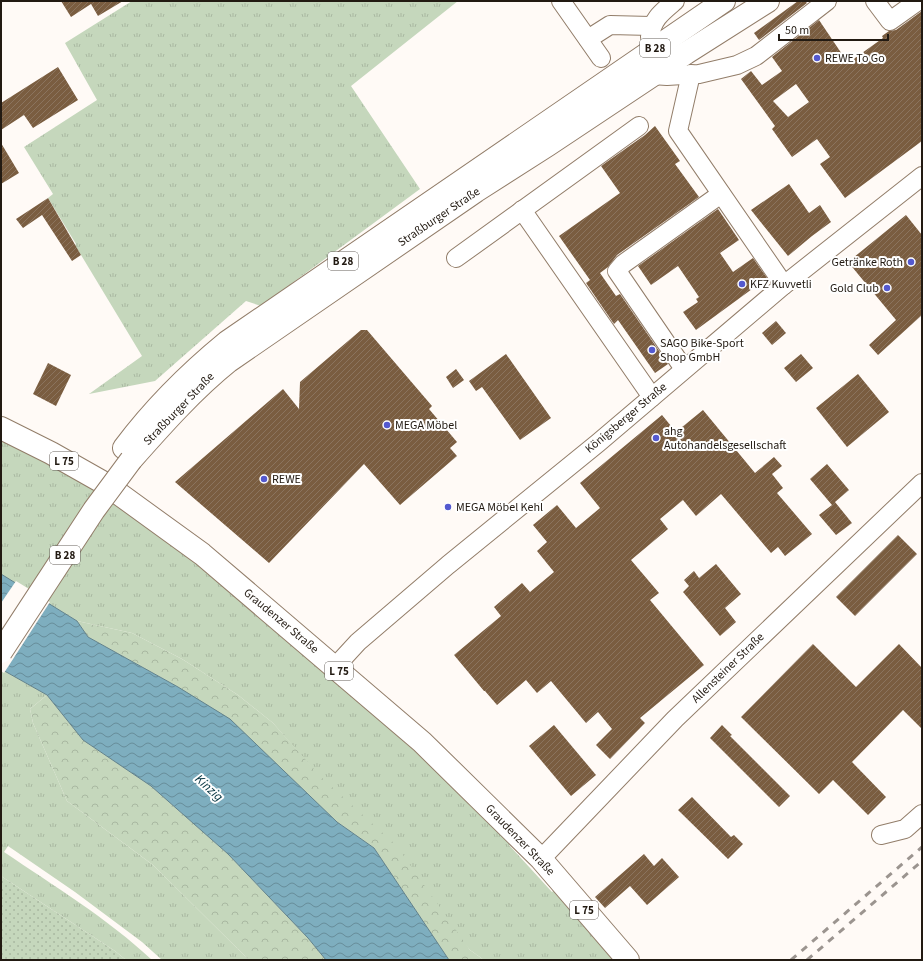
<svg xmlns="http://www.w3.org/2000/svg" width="923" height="961" font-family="'Source Sans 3',sans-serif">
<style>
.grass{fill:url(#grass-tufts)}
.forest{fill:url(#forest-crowns)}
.park{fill:url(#park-dots)}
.water{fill:url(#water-waves);stroke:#62828b}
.pier{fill:#fffaf6}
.building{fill:url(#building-hatch);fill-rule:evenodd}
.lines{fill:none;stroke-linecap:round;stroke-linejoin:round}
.minor-casing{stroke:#927d69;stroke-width:20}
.major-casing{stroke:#927d69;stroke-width:24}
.highway-casing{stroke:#927d69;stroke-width:24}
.minor{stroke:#fff;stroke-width:18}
.major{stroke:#fff;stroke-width:22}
.highway{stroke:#fff;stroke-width:22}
.rail{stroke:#9b948f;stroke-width:3;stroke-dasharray:7 7;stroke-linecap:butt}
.highway-bridge-casing{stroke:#927d69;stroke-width:24;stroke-linecap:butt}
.highway-bridge{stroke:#fff;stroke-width:22}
.poi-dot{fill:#5459cf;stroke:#fff;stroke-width:1.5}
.labels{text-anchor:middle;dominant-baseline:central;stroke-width:4;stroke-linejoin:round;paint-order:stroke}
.shield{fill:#fff;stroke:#645f59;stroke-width:1}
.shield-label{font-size:11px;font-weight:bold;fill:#221a12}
.poi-label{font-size:12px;fill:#221a12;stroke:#fff;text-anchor:start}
.street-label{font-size:12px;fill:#221a12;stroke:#fff}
.water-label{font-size:13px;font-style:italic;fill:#063542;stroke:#fff}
</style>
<defs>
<pattern id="grass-tufts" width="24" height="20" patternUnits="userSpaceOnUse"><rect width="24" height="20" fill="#c5d7bc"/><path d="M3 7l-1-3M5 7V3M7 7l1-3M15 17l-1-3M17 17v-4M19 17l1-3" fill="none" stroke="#a9b8a1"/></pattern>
<pattern id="forest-crowns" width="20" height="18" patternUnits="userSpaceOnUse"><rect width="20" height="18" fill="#c5d7bc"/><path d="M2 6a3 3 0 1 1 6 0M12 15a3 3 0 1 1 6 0" fill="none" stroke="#a9b8a1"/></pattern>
<pattern id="park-dots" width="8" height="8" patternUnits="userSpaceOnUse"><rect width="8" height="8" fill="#c5d7bc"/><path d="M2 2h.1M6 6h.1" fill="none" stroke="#a9b8a1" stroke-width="1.8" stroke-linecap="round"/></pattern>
<pattern id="water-waves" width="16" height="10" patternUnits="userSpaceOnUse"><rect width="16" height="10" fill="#7eaebf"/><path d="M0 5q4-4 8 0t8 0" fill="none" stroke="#678d9a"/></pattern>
<pattern id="building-hatch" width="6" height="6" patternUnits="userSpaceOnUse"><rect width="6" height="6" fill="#7a5d40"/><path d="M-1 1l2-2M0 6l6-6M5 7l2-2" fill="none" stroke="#8b745e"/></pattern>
</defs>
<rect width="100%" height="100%" fill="#fffaf6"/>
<g class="grass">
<polygon points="132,1 458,1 351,86 420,189 261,306 246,301 155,381 89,394 142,356 75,245 76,244 48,198 53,194 24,147 97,100 65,43"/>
<polygon points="1,437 93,489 195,560 372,707 511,838 509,845 552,892 557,888 620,960 484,960 470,950 273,723 238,695 182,659 132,633 77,621 5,577 1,574"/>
<path d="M1 669 47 695 30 709 33 723 67 801 153 865 249 960H162L142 942 75 892 8 846 4 852C54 886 107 918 152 960H126L115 951 1 876Z"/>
</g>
<g class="forest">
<polygon points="77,621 132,633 182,659 238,695 273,723 321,777 396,845 470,950 484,960 449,960 374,848 337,822 178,687 88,637"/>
<polygon points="47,695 83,740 151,786 228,854 308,938 326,960 249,960 153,865 67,801 33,723 30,709"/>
</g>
<polygon class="park" points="1,876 115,951 126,960 1,960"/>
<polygon class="water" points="1,574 77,621 88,637 178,687 230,719 337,822 374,848 449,960 326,960 308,938 228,854 151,786 83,740 47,695 1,669"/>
<polygon class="pier" points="16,581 50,602 4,673 1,671 1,603"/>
<g class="building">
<polygon points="61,1 123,1 98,16 91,4 71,17"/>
<polygon points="798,1 805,1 807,3 759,40 754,33"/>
<path d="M922 11V141L845 198 820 164 830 157 817 139 792 157 772 129 775 126 741 79 751 71 762 85 782 71 772 57 819 20 848 63 883 38 882 36 889 31 896 30ZM796 84 809 102 788 117 773 101Z"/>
<polygon points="58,67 78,100 33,128 24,115 1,130 1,103"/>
<polygon points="655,126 680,161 675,164 699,197 617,255 608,267 600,273 616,296 620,294 668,364 655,373 618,320 614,324 586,283 590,280 559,236 620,193 601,166 645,135"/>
<polygon points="1,143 19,173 1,184"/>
<polygon points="789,184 809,213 820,205 831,222 812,236 788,256 751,210"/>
<polygon points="48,198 81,255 72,261 42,215 23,228 16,219"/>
<polygon points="718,209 739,240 720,253 733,272 753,258 767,278 696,330 683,312 698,302 696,299 699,297 678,266 651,285 638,266"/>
<polygon points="906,215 922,235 922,315 878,355 869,345 896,320 848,262"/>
<polygon points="776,321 786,333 772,345 762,333"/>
<polygon points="361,330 367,330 432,406 429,409 457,442 450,448 457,456 400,505 364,464 269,563 175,482 283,389 299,409 300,382"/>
<polygon points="506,354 551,418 520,440 482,387 476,391 469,381"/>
<polygon points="801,354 813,368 796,382 784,368"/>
<polygon points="48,363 71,375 56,406 33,394"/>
<polygon points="456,369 464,380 453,388 446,377"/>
<polygon points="858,374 889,412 847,447 816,408"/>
<polygon points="703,410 755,473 774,457 782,466 772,474 783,488 777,493 812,534 785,556 778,547 771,553 721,494 696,516 683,500 660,519 668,529 631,560 659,593 650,600 704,665 640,718 645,723 610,759 596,745 612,729 598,712 586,723 551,681 537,693 526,680 497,705 485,691 484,691 454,655 501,616 494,607 522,583 530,592 554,572 537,551 547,542 533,525 557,505 576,528 600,508 580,483 662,415 676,432"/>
<polygon points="827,464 849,490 835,502 852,523 836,535 819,515 832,505 810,479"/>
<polygon points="898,535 917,554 855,616 836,597"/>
<polygon points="716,564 741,594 725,608 736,622 720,636 683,592 689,586 684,580 694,571 699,578"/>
<polygon points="813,644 856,687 899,644 922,668 922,729 903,710 852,762 886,797 868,815 833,780 819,794 741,717"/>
<polygon points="554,725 596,775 571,796 529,746"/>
<polygon points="722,725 732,735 730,736 790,796 779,807 710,738"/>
<polygon points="692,797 731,837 734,835 743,844 728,859 678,810"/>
<polygon points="644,854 654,866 662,858 679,877 647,905 630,886 605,908 595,897"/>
</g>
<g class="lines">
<g class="minor-casing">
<g id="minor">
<polyline points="561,1 601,58"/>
<polyline points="875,1 890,21 918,1"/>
<path d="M650 37C652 19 662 12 675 1"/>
<polyline points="588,39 610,25 651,26"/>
<polyline points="691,74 678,131 784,285"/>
<polyline points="652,75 667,76 699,74 737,65 756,56 827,1"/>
<polyline points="522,210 652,397"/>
<polyline points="456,258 639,126"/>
<polyline points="684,369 617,271 623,264 721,194"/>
<polyline points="335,667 358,642 448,565 598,443 784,285 922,176"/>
<polyline points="881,835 905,829 922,814"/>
<polyline points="541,859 675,719 922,483"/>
</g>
</g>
<g class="major-casing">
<polyline id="major" points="1,428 51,453 104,483 202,554 422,742 541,859 628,960"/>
</g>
<g class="highway-casing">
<g id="highway">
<path d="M124 448C154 408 188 374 227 342L724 1"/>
<path d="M131 460C162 425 193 390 229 361L476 191 548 145 686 53 768 1"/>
</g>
</g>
<use href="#minor" class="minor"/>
<use href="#major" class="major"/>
<use href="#highway" class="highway"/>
<g class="rail">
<polyline points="791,960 922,847"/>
<polyline points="807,960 922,861"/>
</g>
<g class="highway-bridge-casing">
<polyline id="highway-bridge" points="1,652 94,510 131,460"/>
</g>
<use href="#highway-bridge" class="highway-bridge"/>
</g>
<g class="poi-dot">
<circle cx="817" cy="58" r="4"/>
<circle cx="911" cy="262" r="4"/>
<circle cx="742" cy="284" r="4"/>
<circle cx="887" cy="288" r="4"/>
<circle cx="652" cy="350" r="4"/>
<circle cx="387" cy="425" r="4"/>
<circle cx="656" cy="438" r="4"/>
<circle cx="264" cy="479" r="4"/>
<circle cx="448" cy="507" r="4"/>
</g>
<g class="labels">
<g class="shield">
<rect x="640" y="39" width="30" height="18" rx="3"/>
<rect x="328" y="252" width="30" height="18" rx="3"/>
<rect x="50" y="452" width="28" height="18" rx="3"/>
<rect x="50" y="546" width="30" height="18" rx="3"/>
<rect x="325" y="662" width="28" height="18" rx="3"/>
<rect x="570" y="901" width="28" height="18" rx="3"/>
</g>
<g class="shield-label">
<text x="655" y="48">B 28</text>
<text x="343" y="261">B 28</text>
<text x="64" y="461">L 75</text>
<text x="65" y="555">B 28</text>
<text x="339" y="671">L 75</text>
<text x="584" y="910">L 75</text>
</g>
<g class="poi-label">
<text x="825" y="58">REWE To Go</text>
<text x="903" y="262" text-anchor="end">Getränke Roth</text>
<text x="750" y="284">KFZ Kuvvetli</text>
<text x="879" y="288" text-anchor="end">Gold Club</text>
<text x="660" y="343">SAGO Bike-Sport<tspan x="660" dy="14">Shop GmbH</tspan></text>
<text x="395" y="425">MEGA Möbel</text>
<text x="664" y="431">ahg<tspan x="664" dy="14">Autohandelsgesellschaft</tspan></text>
<text x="272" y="479">REWE</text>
<text x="456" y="507">MEGA Möbel Kehl</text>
</g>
<g class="street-label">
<text transform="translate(439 217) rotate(-34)">Straßburger Straße</text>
<text transform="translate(179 409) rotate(-46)">Straßburger Straße</text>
<text transform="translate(626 418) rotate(-40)">Königsberger Straße</text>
<text transform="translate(281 621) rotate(40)">Graudenzer Straße</text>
<text transform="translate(728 668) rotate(-44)">Allensteiner Straße</text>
<text transform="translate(520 840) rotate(46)">Graudenzer Straße</text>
</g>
<g class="water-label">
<text transform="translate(209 788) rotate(42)">Kinzig</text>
</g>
</g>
<rect width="923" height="961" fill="none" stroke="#221a12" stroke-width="4"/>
<path d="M779 34v6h109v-6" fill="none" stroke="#221a12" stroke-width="2"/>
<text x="785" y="34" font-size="12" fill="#221a12" stroke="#ffffff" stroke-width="3" paint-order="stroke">50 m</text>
</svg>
